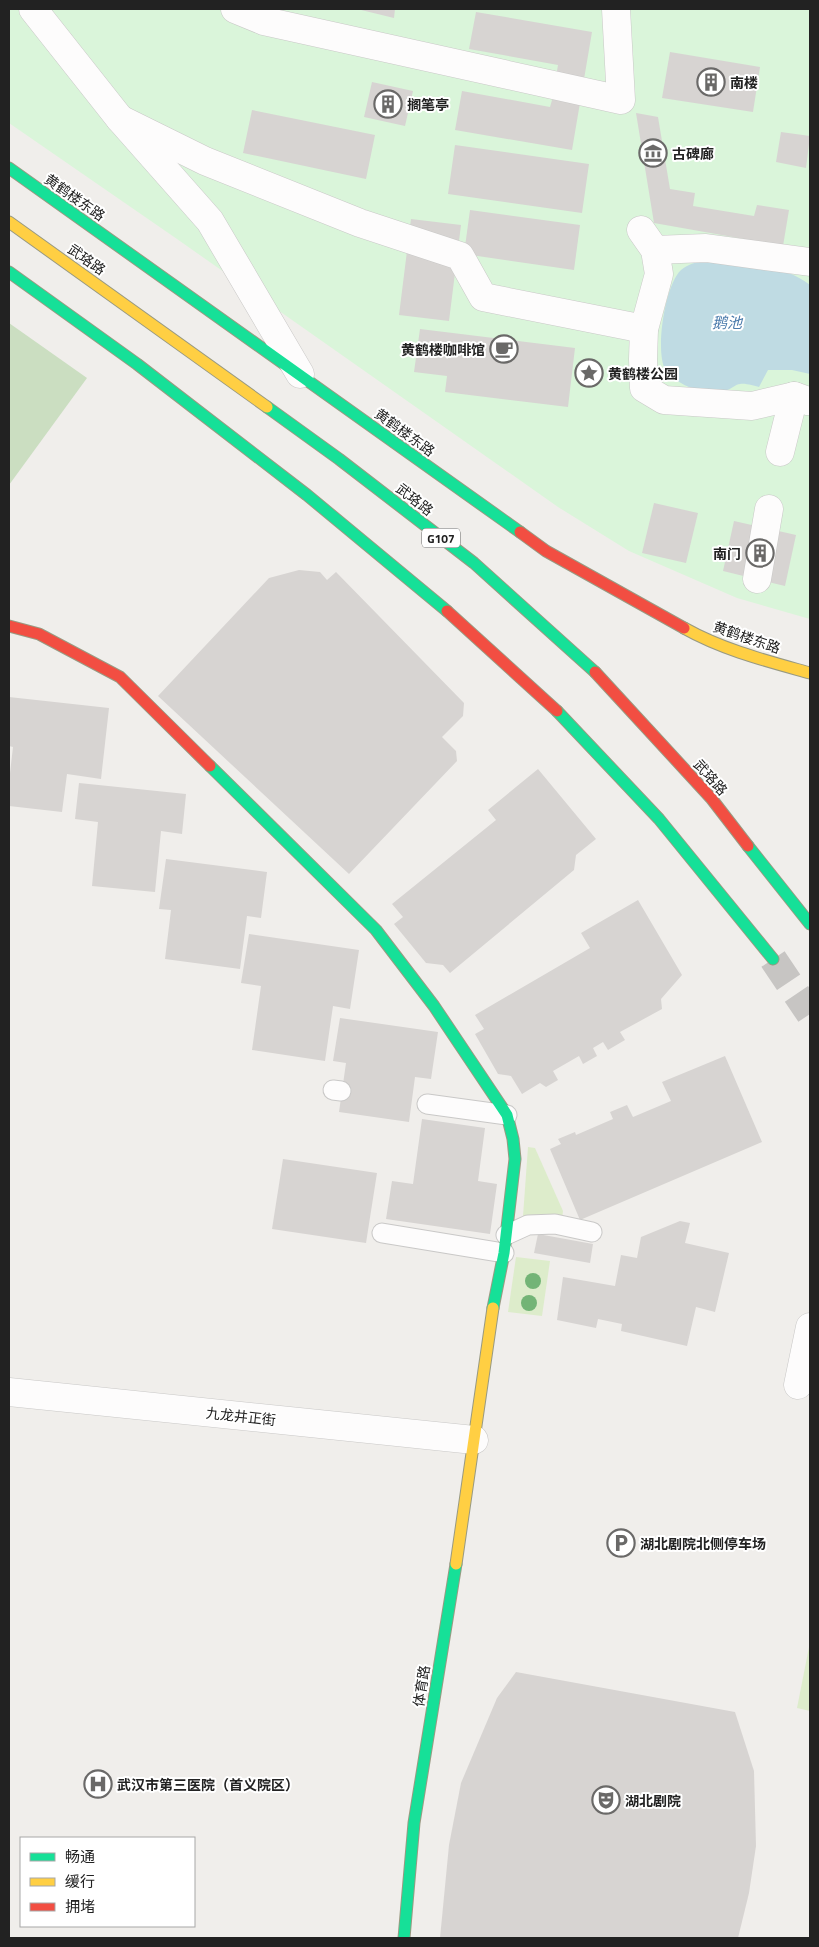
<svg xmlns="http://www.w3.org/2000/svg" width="819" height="1947" font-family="'Titillium Web','Noto Sans SC',sans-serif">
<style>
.grass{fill:#ddeccb}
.forest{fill:#cbdec1}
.park{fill:#daf5da}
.water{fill:#bfdbe3}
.building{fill:#d7d4d2}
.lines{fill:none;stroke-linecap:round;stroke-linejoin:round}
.highway-tunnel{stroke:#c7c5c3;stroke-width:28;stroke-dasharray:28 14;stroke-linecap:butt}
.lane-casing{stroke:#c9c8c7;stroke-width:21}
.street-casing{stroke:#c9c8c7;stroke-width:29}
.fast-casing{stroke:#999a82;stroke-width:13}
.slow-casing{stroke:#999a82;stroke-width:13}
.jam-casing{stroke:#999a82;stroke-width:13}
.lane{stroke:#fdfcfc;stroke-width:19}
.street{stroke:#fdfcfc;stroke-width:28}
.fast{stroke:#16e098;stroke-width:11}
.slow{stroke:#ffcf43;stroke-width:11}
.jam{stroke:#f24e42;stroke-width:11}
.tree{fill:#73b476}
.labels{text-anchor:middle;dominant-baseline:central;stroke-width:4;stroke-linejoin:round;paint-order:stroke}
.shield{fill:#fff;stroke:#646464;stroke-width:1}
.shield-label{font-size:12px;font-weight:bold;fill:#222}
.poi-label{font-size:14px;font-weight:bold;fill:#222;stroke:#fff;text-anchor:start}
.street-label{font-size:14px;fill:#222;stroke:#fff}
.water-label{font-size:15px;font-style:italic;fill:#4a7aab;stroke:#fff}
</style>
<rect width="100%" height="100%" fill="#f0eeeb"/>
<g class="grass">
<polygon points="528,1147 535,1148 563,1211 562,1219 523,1216"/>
<polygon points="516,1257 550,1261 542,1316 508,1312"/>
<polygon points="810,1642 810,1711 797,1708"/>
</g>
<polygon class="forest" points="9,323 87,378 9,485"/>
<polygon class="park" points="9,9 810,9 810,619 737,598 629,551 558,507 177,239 9,123"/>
<path class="water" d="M706 260C740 263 782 263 810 285V374L792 370H768L759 387C754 386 746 383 740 384 736 384 731 389 727 390 709 396 691 390 676 380 672 378 667 373 665 369 655 350 665 285 681 270 688 264 697 262 706 260Z"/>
<g class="building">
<polygon points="357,9 395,9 394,18"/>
<polygon points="476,12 592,32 572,150 455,130 462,91 550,107 552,100 558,65 469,49"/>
<polygon points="670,52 760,67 753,112 662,98"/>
<polygon points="372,82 413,91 405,126 364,117"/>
<polygon points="252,110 375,135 366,179 243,153"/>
<polygon points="636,113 658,117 670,189 695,193 693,206 754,216 757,205 789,210 783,246 654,223"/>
<polygon points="781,132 810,136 806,168 776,162"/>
<polygon points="455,145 589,164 582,213 448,194"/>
<polygon points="470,210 580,225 574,270 464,254"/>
<polygon points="411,219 461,225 449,321 399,315"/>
<polygon points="420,329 575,348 568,407 445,392 447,376 414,372"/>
<polygon points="654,503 698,513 686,563 642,553"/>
<polygon points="734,521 796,535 785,586 723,571"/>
<polygon points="299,570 320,572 327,580 336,572 464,703 463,716 442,737 456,751 457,761 349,874 158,696 269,578"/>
<polygon points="9,697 109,708 101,779 67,774 62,812 9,806 9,782 13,747 9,746"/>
<polygon points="538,769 596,839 576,855 574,870 450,973 443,965 426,963 394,924 403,917 392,904 496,820 488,810"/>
<polygon points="79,783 186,794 182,834 161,831 155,892 92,886 98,822 75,819"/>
<polygon points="166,859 267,872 261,918 247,916 240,969 165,959 171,910 159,909"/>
<polygon points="638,900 682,975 661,999 662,1009 620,1032 625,1040 608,1050 603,1042 593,1048 597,1056 583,1064 579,1056 553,1071 558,1080 546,1087 540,1083 522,1094 511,1076 498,1074 475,1034 484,1029 475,1015 590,948 581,933"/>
<polygon points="249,934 359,950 350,1009 333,1006 325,1061 252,1050 261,986 241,983"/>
<polygon points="340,1018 438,1032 431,1079 415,1077 409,1122 339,1112 346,1063 333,1061"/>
<polygon points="725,1056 762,1142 580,1220 550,1149 561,1144 558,1139 575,1132 576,1135 613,1119 610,1112 627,1105 633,1117 671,1101 662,1082"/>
<polygon points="422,1119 485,1128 478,1181 497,1184 490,1234 386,1219 392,1181 413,1184"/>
<polygon points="283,1159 377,1173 366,1243 272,1229"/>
<polygon points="680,1221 690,1223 685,1243 729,1253 715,1312 696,1307 687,1346 621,1331 622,1324 598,1319 596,1328 557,1320 563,1277 615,1286 621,1255 637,1258 641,1237"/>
<polygon points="538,1234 593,1244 590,1263 534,1253"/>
<polygon points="516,1672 735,1712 754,1771 756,1846 749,1893 738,1938 440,1938 449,1845 461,1783 497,1698"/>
</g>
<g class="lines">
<polyline class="highway-tunnel" points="773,959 810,1014"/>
<g class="lane-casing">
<g id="lane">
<polyline points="333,1090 341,1091"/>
<polyline points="427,1104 507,1115"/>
<polyline points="382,1233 504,1253"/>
<polyline points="506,1235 528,1225 555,1224 592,1232"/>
</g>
</g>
<g class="street-casing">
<g id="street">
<polyline points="33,9 120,119 210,221 300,374"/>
<polyline points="235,9 264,21 621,100 616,9"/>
<polyline points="120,119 205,161 360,223 460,256 483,297 644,329"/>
<polyline points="641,230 655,250 659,274 644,329 643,359 644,388 664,400 752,406 794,396"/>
<polyline points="655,250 706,248 810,262"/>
<polyline points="780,452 794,396 808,401"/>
<polyline points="757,579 769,509"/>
<polyline points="798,1385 810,1327"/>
<polyline points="9,1392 474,1440"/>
</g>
</g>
<g class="fast-casing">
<g id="fast">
<polyline points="9,168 520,532"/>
<polyline points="9,272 137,364 307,495 447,611"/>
<polyline points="267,407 339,459 474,563 595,672"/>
<polyline points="557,711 659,819 773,959"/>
<polyline points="210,766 376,930 434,1006 507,1115 513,1139 515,1159 504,1253 493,1308"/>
<polyline points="748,846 810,924"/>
<polyline points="404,1938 414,1823 456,1564"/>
</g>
</g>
<g class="slow-casing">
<g id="slow">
<polyline points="9,222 267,407"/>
<path d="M684 628C723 650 767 661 810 673"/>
<polyline points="456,1564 493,1308"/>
</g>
</g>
<g class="jam-casing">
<g id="jam">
<polyline points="520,532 546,551 684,628"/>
<polyline points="447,611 557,711"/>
<polyline points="9,626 39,634 120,677 210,766"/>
<polyline points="595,672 711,798 748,846"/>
</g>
</g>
<use href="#lane" class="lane"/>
<use href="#street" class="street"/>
<use href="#fast" class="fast"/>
<use href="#slow" class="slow"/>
<use href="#jam" class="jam"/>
</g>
<g class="tree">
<circle cx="533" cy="1281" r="8"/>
<circle cx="529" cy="1303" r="8"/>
</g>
<defs>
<g id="building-ring" transform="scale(1.4375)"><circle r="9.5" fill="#fff" stroke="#6a6968" stroke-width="1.5"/><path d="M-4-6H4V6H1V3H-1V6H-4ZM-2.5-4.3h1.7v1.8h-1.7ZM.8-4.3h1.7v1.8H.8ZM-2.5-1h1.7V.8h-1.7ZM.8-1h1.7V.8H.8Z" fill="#6a6968"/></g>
<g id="museum-ring" transform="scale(1.4375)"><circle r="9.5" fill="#fff" stroke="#6a6968" stroke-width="1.5"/><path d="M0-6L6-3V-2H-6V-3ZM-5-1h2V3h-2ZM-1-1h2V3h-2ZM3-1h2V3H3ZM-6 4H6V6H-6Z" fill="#6a6968"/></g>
<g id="cafe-ring" transform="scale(1.4375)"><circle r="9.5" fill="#fff" stroke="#6a6968" stroke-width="1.5"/><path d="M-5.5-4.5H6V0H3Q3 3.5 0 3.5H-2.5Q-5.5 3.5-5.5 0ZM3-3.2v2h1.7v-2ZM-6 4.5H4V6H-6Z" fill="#6a6968"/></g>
<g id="sight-ring" transform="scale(1.4375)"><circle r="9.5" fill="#fff" stroke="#6a6968" stroke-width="1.5"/><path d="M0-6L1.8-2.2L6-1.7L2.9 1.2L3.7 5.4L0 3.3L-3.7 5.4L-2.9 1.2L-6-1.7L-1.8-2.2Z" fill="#6a6968"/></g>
<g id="parking-ring" transform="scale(1.4375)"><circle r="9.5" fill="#fff" stroke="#6a6968" stroke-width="1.5"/><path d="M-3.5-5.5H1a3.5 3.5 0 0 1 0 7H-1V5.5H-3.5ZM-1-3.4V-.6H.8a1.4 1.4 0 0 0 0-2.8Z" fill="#6a6968"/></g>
<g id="hospital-ring" transform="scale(1.4375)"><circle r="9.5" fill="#fff" stroke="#6a6968" stroke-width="1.5"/><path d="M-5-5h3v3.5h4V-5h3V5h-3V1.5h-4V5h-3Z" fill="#6a6968"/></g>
<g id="theatre-ring" transform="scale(1.4375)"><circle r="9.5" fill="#fff" stroke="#6a6968" stroke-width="1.5"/><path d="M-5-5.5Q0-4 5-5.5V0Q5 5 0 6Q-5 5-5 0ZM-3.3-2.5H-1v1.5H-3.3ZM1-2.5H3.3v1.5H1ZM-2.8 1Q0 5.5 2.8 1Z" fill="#6a6968"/></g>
</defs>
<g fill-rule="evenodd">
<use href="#building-ring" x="711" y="82"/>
<use href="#building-ring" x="388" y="104"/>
<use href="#museum-ring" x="653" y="153"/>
<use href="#cafe-ring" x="504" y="349"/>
<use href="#sight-ring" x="589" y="373"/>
<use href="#building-ring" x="760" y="553"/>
<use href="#parking-ring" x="621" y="1543"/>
<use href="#hospital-ring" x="98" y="1784"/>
<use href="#theatre-ring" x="606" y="1800"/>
</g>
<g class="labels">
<rect class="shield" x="422" y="528.5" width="38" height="19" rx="4"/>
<g class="shield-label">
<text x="441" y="538">G107</text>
</g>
<g class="poi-label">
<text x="730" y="82">南楼</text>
<text x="407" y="104">搁笔亭</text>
<text x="672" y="153">古碑廊</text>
<text x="485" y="349" text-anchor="end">黄鹤楼咖啡馆</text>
<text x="608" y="373">黄鹤楼公园</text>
<text x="741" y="553" text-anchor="end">南门</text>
<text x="640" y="1543">湖北剧院北侧停车场</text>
<text x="117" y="1784">武汉市第三医院（首义院区）</text>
<text x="625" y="1800">湖北剧院</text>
</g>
<g class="street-label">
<text transform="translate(75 197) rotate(35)">黄鹤楼东路</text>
<text transform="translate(87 259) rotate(35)">武珞路</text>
<text transform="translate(405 432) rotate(36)">黄鹤楼东路</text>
<text transform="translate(415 499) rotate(38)">武珞路</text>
<text transform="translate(747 637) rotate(19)">黄鹤楼东路</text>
<text transform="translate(711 777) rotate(48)">武珞路</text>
<text transform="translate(241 1416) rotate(6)">九龙井正街</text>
<text transform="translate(421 1686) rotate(-81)">体育路</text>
</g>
<g class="water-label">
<text x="727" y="322">鹅池</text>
</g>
</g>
<rect width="819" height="1947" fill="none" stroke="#222222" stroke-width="20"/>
<rect x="20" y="1837" width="175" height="90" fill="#ffffff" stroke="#a7a7a7"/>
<rect x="30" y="1853" width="25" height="8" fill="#16e098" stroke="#a7a7a7"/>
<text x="65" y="1862" font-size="15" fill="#222222">畅通</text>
<rect x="30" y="1878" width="25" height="8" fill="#ffcf43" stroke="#a7a7a7"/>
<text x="65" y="1887" font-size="15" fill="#222222">缓行</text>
<rect x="30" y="1903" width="25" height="8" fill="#f24e42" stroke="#a7a7a7"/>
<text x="65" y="1912" font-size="15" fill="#222222">拥堵</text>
</svg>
